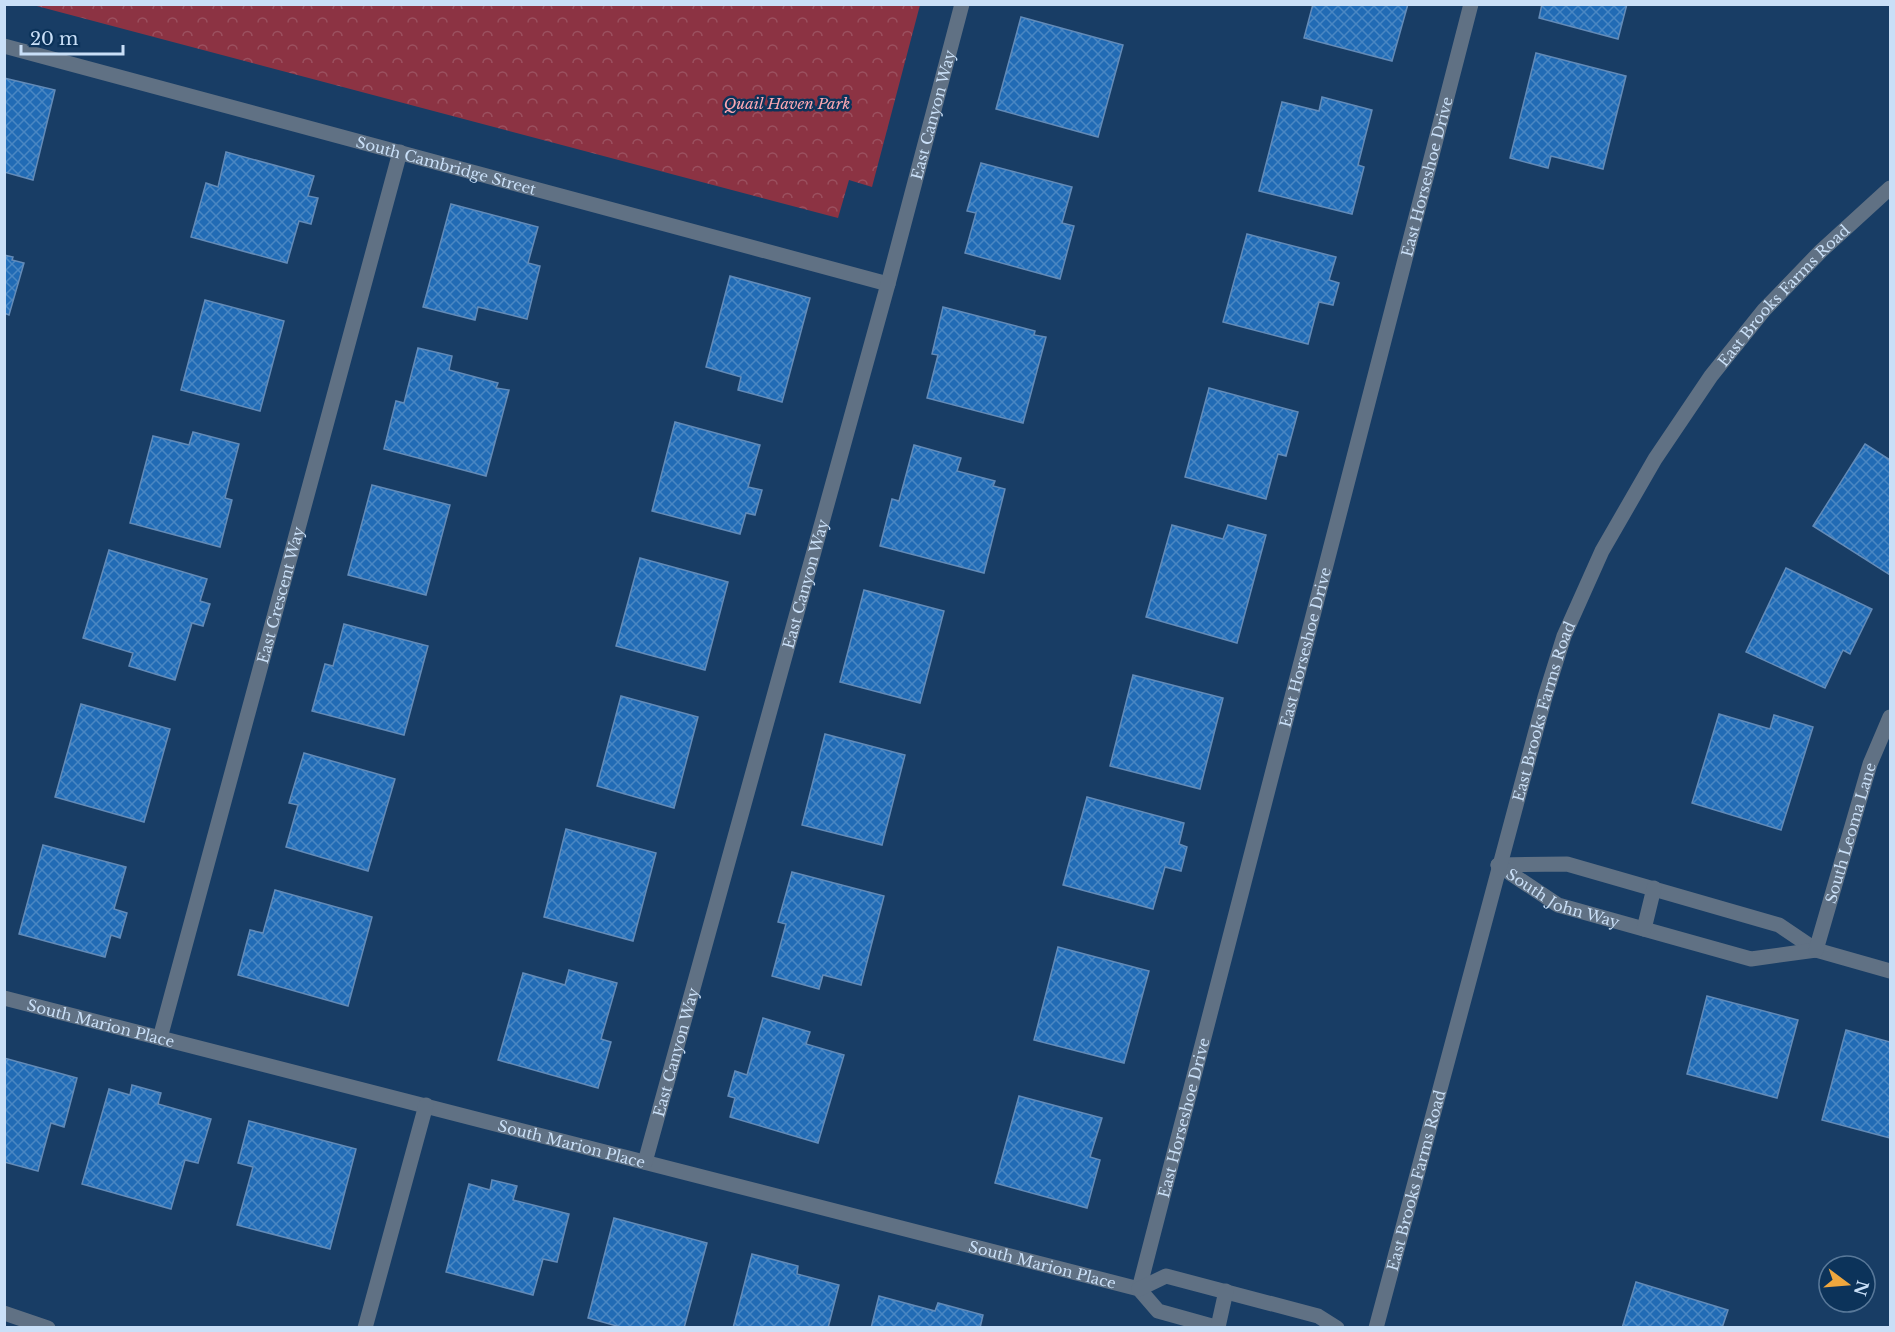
<svg xmlns="http://www.w3.org/2000/svg" width="1895" height="1332" font-family="'Libre Baskerville',serif">
<style>
.park{fill:url(#park-crowns)}
.building{fill:url(#building-cross-hatch);stroke:#638bb8;stroke-width:1.5}
.lines{fill:none;stroke-linecap:round;stroke-linejoin:round}
.minor{stroke:#607184;stroke-width:15}
.labels{text-anchor:middle;dominant-baseline:central;stroke-width:5;stroke-linejoin:round;paint-order:stroke}
.park-label{font-size:15px;font-style:italic;fill:#fca8b2;stroke:#0c335a}
.street-label{font-size:15px;fill:#c9dff7;stroke:#0c335a}
</style>
<defs>
<pattern id="park-crowns" width="20" height="18" patternUnits="userSpaceOnUse" patternTransform="scale(1.5)"><rect width="20" height="18" fill="#8c3343"/><path d="M2 6a3 3 0 1 1 6 0M12 15a3 3 0 1 1 6 0" fill="none" stroke="#9b505f"/></pattern>
<pattern id="building-cross-hatch" width="8" height="8" patternUnits="userSpaceOnUse" patternTransform="scale(1.5)"><rect width="8" height="8" fill="#216bb5"/><path d="M0 0l8 8M0 8l8-8" fill="none" stroke="#4a87c3"/></pattern>
</defs>
<rect width="100%" height="100%" fill="#183d65"/>
<polygon class="park" points="33,5 920,5 872,187 849,180 838,218"/>
<g class="building">
<polygon points="1313,4 1408,4 1392,61 1304,38"/>
<polygon points="1542,4 1627,4 1618,39 1539,18"/>
<polygon points="1021,17 1123,45 1098,137 996,109"/>
<polygon points="1536,53 1626,76 1603,169 1551,156 1548,168 1510,158"/>
<polygon points="4,78 55,90 33,180 4,172"/>
<polygon points="1322,97 1372,110 1358,165 1364,167 1352,214 1259,191 1282,102 1319,111"/>
<polygon points="226,152 314,176 308,196 318,198 311,224 299,221 287,263 191,237 206,183 218,187"/>
<polygon points="981,163 1072,187 1062,223 1074,226 1060,279 965,253 976,213 967,211"/>
<polygon points="451,204 538,227 528,263 540,266 527,319 478,307 475,320 423,307"/>
<polygon points="1247,234 1336,257 1329,280 1339,283 1333,305 1319,302 1308,344 1223,322"/>
<polygon points="4,255 13,257 12,260 24,263 9,315 4,313"/>
<polygon points="730,276 810,298 782,402 738,390 741,377 706,367"/>
<polygon points="205,300 284,321 260,411 181,390"/>
<polygon points="943,307 1035,331 1034,335 1046,337 1023,423 927,398 938,355 932,354"/>
<polygon points="418,348 452,356 449,370 498,383 496,388 509,390 486,476 384,449 396,401 404,403"/>
<polygon points="1209,388 1298,412 1286,456 1278,454 1266,499 1185,477"/>
<polygon points="675,422 760,445 748,487 762,490 755,515 746,513 740,534 652,511"/>
<polygon points="193,432 239,444 225,498 232,500 220,547 130,523 153,436 189,445"/>
<polygon points="1865,444 1890,460 1890,575 1813,526"/>
<polygon points="914,445 961,458 957,471 995,481 993,486 1005,489 984,573 880,546 892,499 899,501"/>
<polygon points="372,485 450,505 426,595 348,575"/>
<polygon points="1172,525 1223,539 1228,525 1266,535 1237,643 1146,617"/>
<polygon points="109,550 207,579 200,601 210,604 203,626 192,623 175,680 129,666 133,653 83,638"/>
<polygon points="640,558 728,582 705,670 616,646"/>
<polygon points="1786,568 1872,609 1850,654 1843,650 1825,688 1746,652"/>
<polygon points="864,590 944,611 920,703 840,682"/>
<polygon points="344,624 428,646 404,735 312,711 325,664 333,666"/>
<polygon points="1133,675 1223,698 1200,789 1110,766"/>
<polygon points="621,696 698,717 674,808 597,786"/>
<polygon points="81,704 170,729 144,822 55,797"/>
<polygon points="1719,714 1770,729 1774,715 1813,727 1781,830 1692,803"/>
<polygon points="825,734 905,755 882,845 802,825"/>
<polygon points="304,753 395,779 368,871 286,847 298,805 289,803"/>
<polygon points="1087,797 1184,823 1179,844 1187,847 1181,871 1165,867 1153,909 1063,885"/>
<polygon points="566,829 656,853 633,941 544,917"/>
<polygon points="43,845 126,867 114,909 127,913 120,938 111,935 105,957 19,934"/>
<polygon points="792,872 884,896 861,985 823,975 819,989 772,976 786,924 778,922"/>
<polygon points="275,890 372,917 348,1006 238,975 250,930 263,933"/>
<polygon points="1058,947 1149,971 1124,1063 1034,1040"/>
<polygon points="569,970 617,983 601,1039 611,1042 598,1088 498,1060 523,973 565,985"/>
<polygon points="1707,996 1798,1020 1777,1098 1687,1074"/>
<polygon points="763,1018 810,1032 806,1044 844,1055 818,1143 730,1117 735,1098 728,1096 735,1071 747,1075"/>
<polygon points="1846,1030 1890,1042 1890,1138 1822,1120"/>
<polygon points="4,1058 77,1078 64,1127 51,1123 38,1171 4,1162"/>
<polygon points="132,1085 161,1093 158,1104 211,1119 198,1163 185,1160 171,1209 82,1184 109,1089 130,1095"/>
<polygon points="1019,1096 1102,1118 1090,1157 1100,1160 1087,1208 995,1183"/>
<polygon points="249,1121 356,1149 330,1249 237,1225 253,1167 238,1163"/>
<polygon points="492,1180 517,1186 513,1200 569,1214 557,1262 543,1259 533,1295 446,1272 469,1184 490,1190"/>
<polygon points="614,1218 707,1243 684,1328 624,1328 588,1318"/>
<polygon points="752,1254 798,1266 797,1274 839,1285 828,1328 733,1328"/>
<polygon points="1636,1282 1728,1310 1722,1328 1622,1328"/>
<polygon points="879,1296 935,1311 938,1303 983,1315 980,1328 871,1328"/>
</g>
<g class="lines">
<g class="minor">
<path id="s1" d="M4 46 888 284"/>
<polyline points="1498,865 1567,864 1779,925 1816,950 1890,971"/>
<path id="s2" d="M1498 865 1558 905 1751 959 1816 950"/>
<polyline points="1644,929 1654,888"/>
<path id="s3" d="M1816 950 1870 764 1890 717"/>
<path id="s4" d="M4 998 1139 1289 1158 1311 1219 1328"/>
<path id="s5" d="M160 1038 400 152"/>
<path id="s6" d="M645 1162 888 284 962 4"/>
<path id="s7" d="M1139 1289 1471 4"/>
<polyline points="1139,1289 1166,1276 1318,1316 1337,1328"/>
<polyline points="4,1313 48,1328"/>
<polyline points="1218,1327 1226,1291"/>
<polyline points="365,1328 426,1105"/>
<path id="s8" d="M1376 1328 1545 697 1564 636 1602 551 1655 459 1711 376 1764 310 1821 251 1890 188"/>
</g>
</g>
<g class="labels">
<g class="park-label">
<text x="787" y="103">Quail Haven Park</text>
</g>
<g class="street-label">
<text stroke="none"><textPath href="#s6" startOffset="1086">East Canyon Way</textPath></text>
<text stroke="none"><textPath href="#s1" startOffset="458">South Cambridge Street</textPath></text>
<text stroke="none"><textPath href="#s7" startOffset="1149">East Horseshoe Drive</textPath></text>
<text stroke="none"><textPath href="#s8" startOffset="1125">East Brooks Farms Road</textPath></text>
<text stroke="none"><textPath href="#s6" startOffset="600">East Canyon Way</textPath></text>
<text stroke="none"><textPath href="#s5" startOffset="459">East Crescent Way</textPath></text>
<text stroke="none"><textPath href="#s7" startOffset="663">East Horseshoe Drive</textPath></text>
<text stroke="none"><textPath href="#s8" startOffset="639">East Brooks Farms Road</textPath></text>
<text stroke="none"><textPath href="#s3" startOffset="122">South Leoma Lane</textPath></text>
<text stroke="none"><textPath href="#s2" startOffset="74">South John Way</textPath></text>
<text stroke="none"><textPath href="#s4" startOffset="100">South Marion Place</textPath></text>
<text stroke="none"><textPath href="#s6" startOffset="114">East Canyon Way</textPath></text>
<text stroke="none"><textPath href="#s7" startOffset="177">East Horseshoe Drive</textPath></text>
<text stroke="none"><textPath href="#s4" startOffset="586">South Marion Place</textPath></text>
<text stroke="none"><textPath href="#s8" startOffset="153">East Brooks Farms Road</textPath></text>
<text stroke="none"><textPath href="#s4" startOffset="1072">South Marion Place</textPath></text>
</g>
</g>
<rect width="1895" height="1332" fill="none" stroke="#c9dff7" stroke-width="12"/>
<g transform="translate(1847 1284) rotate(106)"><circle r="28" fill="#0c335a" stroke="#587899" stroke-width="1.5"/>
<path d="M0-4.5L10 22L0 15L-10 22Z" fill="#efa73e"/>
<text y="-9" font-size="16" font-weight="bold" text-anchor="middle" fill="#c9dff7">N</text>
</g>
<path d="M21 45v9h102v-9" fill="none" stroke="#c9dff7" stroke-width="3"/>
<text x="30" y="45" font-size="18" fill="#c9dff7" stroke="#0c335a" stroke-width="4.5" paint-order="stroke">20 m</text>
</svg>
